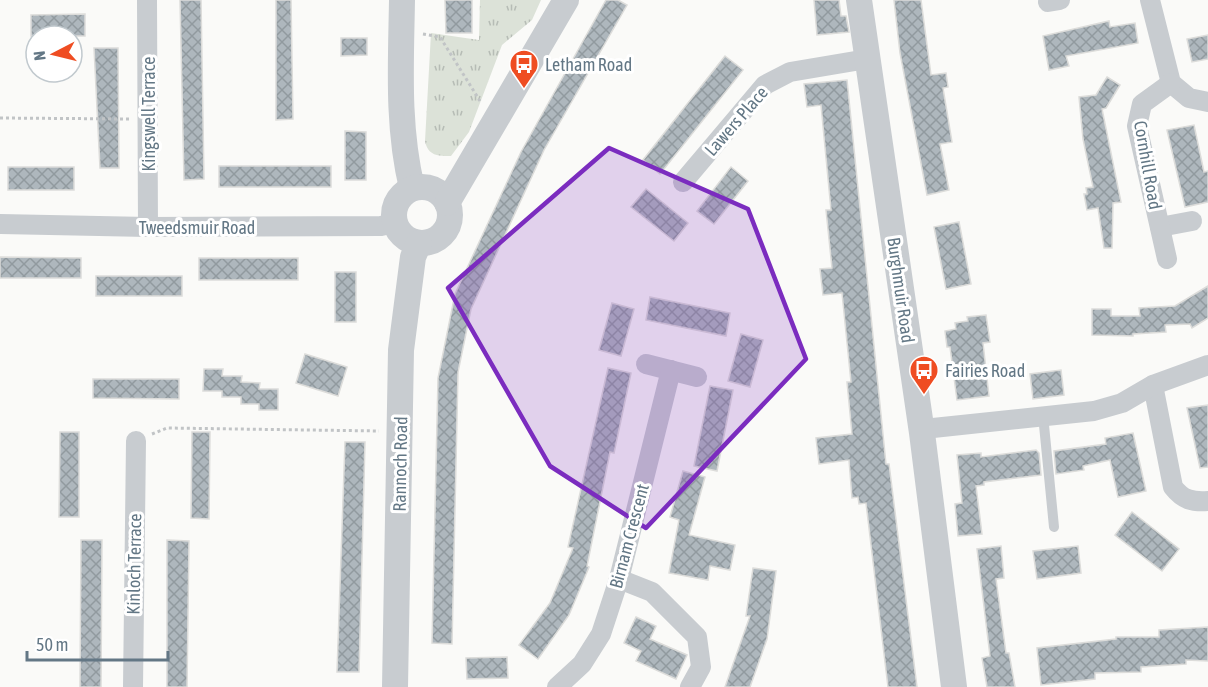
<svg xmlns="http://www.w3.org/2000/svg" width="1208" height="687" font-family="'Asap Condensed',sans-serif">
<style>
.grass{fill:url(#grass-tufts)}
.building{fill:url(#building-cross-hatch);stroke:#dcdcda;stroke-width:1.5}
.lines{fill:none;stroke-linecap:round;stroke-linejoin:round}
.path{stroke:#c1c4c6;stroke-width:3;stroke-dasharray:3 3;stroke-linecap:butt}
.service{stroke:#c8ccd0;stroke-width:10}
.minor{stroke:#c8ccd0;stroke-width:20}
.tertiary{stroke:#c8ccd0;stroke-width:26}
.marked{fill:#7b2cbf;fill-opacity:0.2;stroke:#7b2cbf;stroke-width:4.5;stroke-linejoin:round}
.labels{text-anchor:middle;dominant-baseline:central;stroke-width:6;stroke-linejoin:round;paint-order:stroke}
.poi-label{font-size:18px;fill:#637785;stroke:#fff;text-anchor:start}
.street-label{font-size:18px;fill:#637785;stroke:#fff}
</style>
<defs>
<pattern id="grass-tufts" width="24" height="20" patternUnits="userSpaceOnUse" patternTransform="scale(1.5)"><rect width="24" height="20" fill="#dce2d8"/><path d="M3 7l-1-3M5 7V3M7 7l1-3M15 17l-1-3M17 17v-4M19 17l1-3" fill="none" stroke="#b6bcb5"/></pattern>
<pattern id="building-cross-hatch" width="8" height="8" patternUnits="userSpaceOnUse" patternTransform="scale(1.5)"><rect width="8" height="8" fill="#aeb7bd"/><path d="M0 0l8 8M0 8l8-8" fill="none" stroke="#919a9f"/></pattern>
</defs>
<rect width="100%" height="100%" fill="#fafaf8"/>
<path class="grass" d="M480 0H541L532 20 502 45 469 132 451 156C438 156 428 156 425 141L431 33 479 40Z"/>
<g class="building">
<polygon points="180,0 201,0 204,179 184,180"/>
<polygon points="276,0 291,0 293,119 276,120"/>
<polygon points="445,0 472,0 472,33 446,33"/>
<polygon points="606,0 618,0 627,5 544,150 471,309 458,372 452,644 432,643 438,378 455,294 521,152"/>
<polygon points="814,0 839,0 841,16 846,16 849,32 817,35"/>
<polygon points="894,0 921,0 931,75 946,73 948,87 943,88 952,142 940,144 949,190 927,195 900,53"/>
<polygon points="85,14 85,36 31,36 31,15"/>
<polygon points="1109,21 1110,27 1135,23 1138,43 1066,56 1069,66 1049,70 1043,36"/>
<polygon points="1208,35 1208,59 1192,62 1187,39"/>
<polygon points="341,38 367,38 367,55 341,56"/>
<polygon points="94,48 118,48 119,168 100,168"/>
<polygon points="725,56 743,70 660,174 643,160"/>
<polygon points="1107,77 1120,85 1106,108 1102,109 1121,202 1113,203 1112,248 1104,248 1098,208 1087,210 1084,194 1087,194 1086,188 1093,187 1083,139 1079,97 1096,95"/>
<polygon points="847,80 886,464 889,464 917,687 888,687 866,503 859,504 858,497 852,498 849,460 819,464 816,438 852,434 847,382 851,382 842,293 823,295 820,269 832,268 826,210 831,210 821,105 807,107 804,84"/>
<polygon points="1194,125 1204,172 1208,171 1208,202 1185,207 1167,130"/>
<polygon points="345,131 366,132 366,180 345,180"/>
<rect x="219" y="166" width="112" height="21"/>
<rect x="8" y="167" width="66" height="23"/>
<polygon points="731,167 748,181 714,224 697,211"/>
<polygon points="646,189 688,223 674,241 631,207"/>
<polygon points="959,222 971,284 946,289 934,227"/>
<polygon points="0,257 81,258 81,278 0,278"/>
<rect x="199" y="258" width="99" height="22"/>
<rect x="335" y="272" width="21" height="50"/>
<rect x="96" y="276" width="86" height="20"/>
<polygon points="1208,286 1208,318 1192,328 1190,324 1165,325 1166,332 1133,334 1133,336 1092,335 1092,309 1111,309 1111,316 1140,316 1139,308 1175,306"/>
<polygon points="650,297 730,313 726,336 646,320"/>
<polygon points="612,303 634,309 621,356 599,350"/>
<polygon points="986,315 990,342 983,343 989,396 957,400 950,347 947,347 945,331 956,329 955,323 968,321 967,317"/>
<polygon points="741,334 763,340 750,387 728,381"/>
<polygon points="305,354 347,367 338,396 296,383"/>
<polygon points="608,368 631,373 614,453 610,452 587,566 589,567 569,615 538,659 519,645 550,603 573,548 568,547"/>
<polygon points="204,369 223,369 222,376 242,376 241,382 260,383 259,389 278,389 278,410 259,410 259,404 241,404 241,397 222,397 222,391 203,391"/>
<polygon points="1061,370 1064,395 1033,399 1030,374"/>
<polygon points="93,379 179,379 179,399 93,398"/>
<polygon points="710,386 733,390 717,471 694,466"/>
<polygon points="1208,405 1208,467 1200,468 1187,408"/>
<polygon points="60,432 79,432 79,517 59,517"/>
<polygon points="192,432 210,432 209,519 191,518"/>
<polygon points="1133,433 1146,491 1118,497 1110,460 1083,466 1084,470 1056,474 1054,451 1106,444 1105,438"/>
<polygon points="345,442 365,442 359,672 337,672"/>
<polygon points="1036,450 1039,453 1041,475 984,482 984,485 976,486 982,534 958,536 955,504 962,503 957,455 981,453 981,457"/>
<polygon points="683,471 705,477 689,535 735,545 730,570 710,566 708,580 669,573 679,520 670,517"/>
<polygon points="1132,512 1179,549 1162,571 1115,535"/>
<polygon points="81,540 102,540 101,687 80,687"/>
<polygon points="167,540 189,541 187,687 167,687"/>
<polygon points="1001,546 1004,578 996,579 1006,653 1009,653 1015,687 987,687 982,658 990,656 977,549"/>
<polygon points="1078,546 1081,573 1037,579 1033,551"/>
<polygon points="753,568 776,571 767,639 750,687 725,687 750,616 746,616"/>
<polygon points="636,617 656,626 650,639 687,655 676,679 636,661 641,651 624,643"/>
<polygon points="1208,627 1208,661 1186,660 1186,664 1141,667 1141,672 1095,673 1095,679 1041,685 1037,648 1116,639 1116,637 1159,637 1159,630"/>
<polygon points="507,657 508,678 467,679 466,658"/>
</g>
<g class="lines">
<g class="path">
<polyline points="423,34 440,37 480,101"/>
<polyline points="0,118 130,119"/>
<polyline points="152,434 167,428 379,431"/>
</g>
<polyline class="service" points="1043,415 1054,527"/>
<g class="minor">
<polyline points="147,0 148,227"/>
<polyline points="1150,0 1171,83 1189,98 1208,102"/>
<polyline points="1048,2 1060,0"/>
<polyline points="683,182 765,85 790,72 867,59"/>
<polyline points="0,224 148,227 381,226 394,223"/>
<polyline points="1160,227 1192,221"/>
<polyline points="1167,259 1137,126 1142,104 1171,83"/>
<polyline points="646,364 697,377"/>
<path d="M1153 385 1173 487C1183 500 1192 502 1208 501"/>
<polyline points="922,433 933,428 1094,411 1122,403 1153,385 1208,365"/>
<polyline points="619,579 652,592 697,637 701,667 690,687"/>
<polyline points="133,687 136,441"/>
<polyline points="557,687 582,664 601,634 619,579 671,370"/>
</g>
<g class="tertiary">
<path d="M402 0C401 63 397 126 412 188"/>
<polyline points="859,0 922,433 954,687"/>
<circle cx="422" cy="215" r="28"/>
<polyline points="447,203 566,0"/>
<polyline points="395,687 401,350 413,257 419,243"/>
</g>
</g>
<path class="marked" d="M609 148 748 209 806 359 646 528 550 466 448 288Z"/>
<defs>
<g id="bus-pin" transform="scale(1.5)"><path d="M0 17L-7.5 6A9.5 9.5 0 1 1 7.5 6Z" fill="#ef4d22" stroke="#fff"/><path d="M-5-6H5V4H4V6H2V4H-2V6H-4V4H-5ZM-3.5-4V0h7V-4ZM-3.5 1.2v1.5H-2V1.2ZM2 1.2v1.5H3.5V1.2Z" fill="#fff"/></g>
</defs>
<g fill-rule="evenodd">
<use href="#bus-pin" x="524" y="64"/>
<use href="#bus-pin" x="924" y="370"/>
</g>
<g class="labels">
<g class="poi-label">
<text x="545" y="64">Letham Road</text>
<text x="945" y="370">Fairies Road</text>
</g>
<g class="street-label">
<text transform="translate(148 114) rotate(-90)">Kingswell Terrace</text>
<text transform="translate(736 121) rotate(-49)">Lawers Place</text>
<text transform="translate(1148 165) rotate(80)">Cornhill Road</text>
<text x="197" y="227">Tweedsmuir Road</text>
<text transform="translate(901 290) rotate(82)">Burghmuir Road</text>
<text transform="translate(400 464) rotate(-89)">Rannoch Road</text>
<text transform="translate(629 536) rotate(-75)">Birnam Crescent</text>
<text transform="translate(134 564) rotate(-89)">Kinloch Terrace</text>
</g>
</g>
<g transform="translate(54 54) rotate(263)"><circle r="28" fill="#ffffff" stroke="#c1c9ce" stroke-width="1.5"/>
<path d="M0-4.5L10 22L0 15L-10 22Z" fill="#ef4d22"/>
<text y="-9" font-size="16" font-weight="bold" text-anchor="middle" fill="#637785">N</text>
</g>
<path d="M27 651v9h141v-9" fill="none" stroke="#637785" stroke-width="3"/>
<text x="36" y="651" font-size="18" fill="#637785" stroke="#ffffff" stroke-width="4.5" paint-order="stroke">50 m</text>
</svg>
